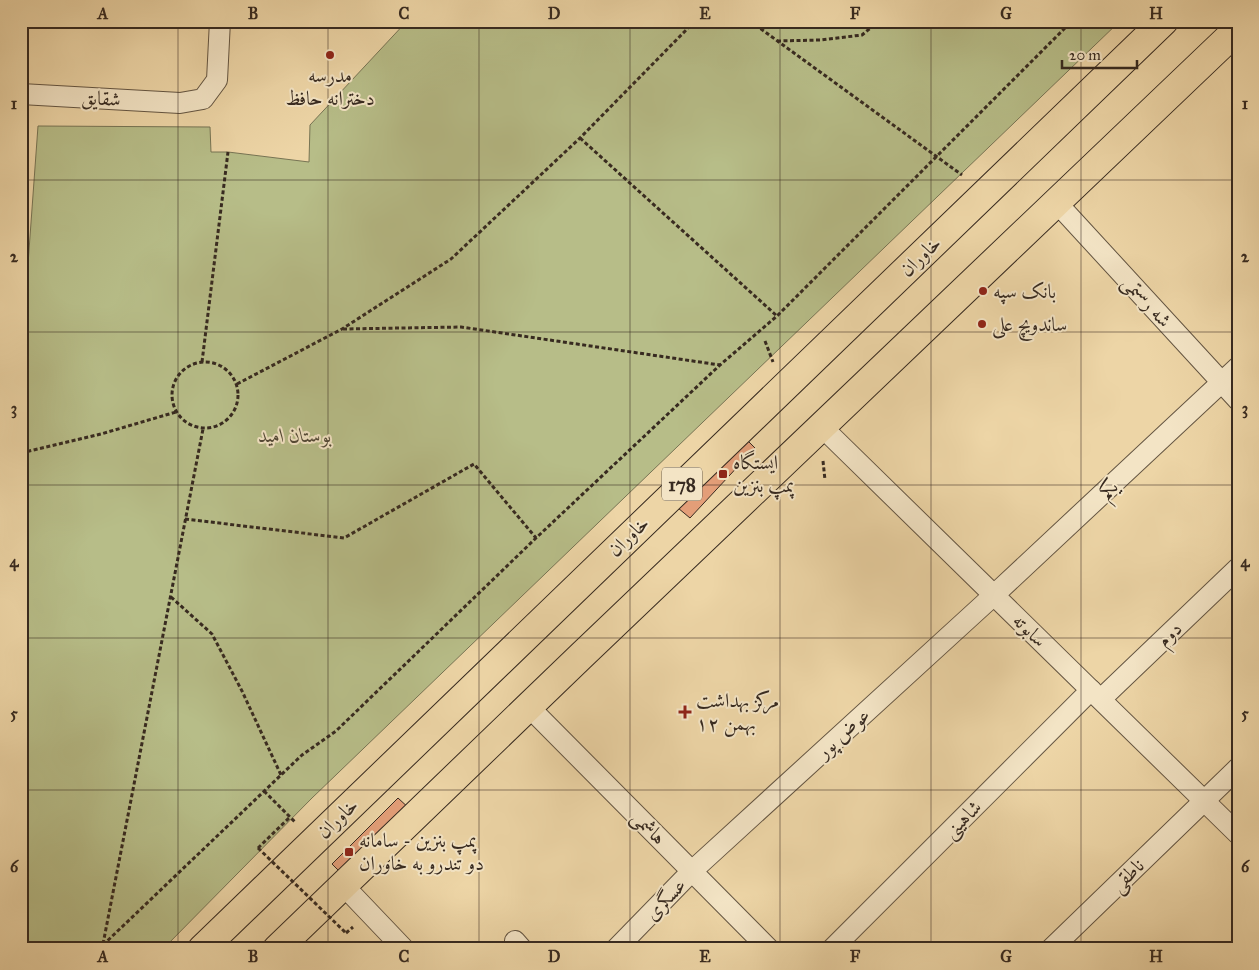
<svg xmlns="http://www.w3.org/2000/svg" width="1259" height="970" font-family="'IM FELL Great Primer',Amiri,serif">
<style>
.green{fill:#b7bd88;stroke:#777454}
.building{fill:#e39e78;stroke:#372a20}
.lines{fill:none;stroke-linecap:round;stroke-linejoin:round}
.street-casing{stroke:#645542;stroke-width:22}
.primary-casing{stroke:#372a20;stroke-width:30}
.path{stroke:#372a20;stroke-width:3;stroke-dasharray:4 2.5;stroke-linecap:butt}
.street{stroke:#f3e4c5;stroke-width:20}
.primary{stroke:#edd5a6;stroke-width:28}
.path-bridge{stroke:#372a20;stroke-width:3;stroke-dasharray:4 2.5;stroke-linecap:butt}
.grid{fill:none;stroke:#372a20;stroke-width:1;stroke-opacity:0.55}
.poi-dot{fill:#8f2418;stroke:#f3e4c5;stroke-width:2}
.labels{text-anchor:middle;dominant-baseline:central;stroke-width:4;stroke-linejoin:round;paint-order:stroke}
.shield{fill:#f3e4c5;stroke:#6f6252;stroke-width:1}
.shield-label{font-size:19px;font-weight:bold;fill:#372a20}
.poi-label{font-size:20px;fill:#372a20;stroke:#f3e4c5;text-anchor:start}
.street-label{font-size:20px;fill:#372a20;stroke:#f3e4c5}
.park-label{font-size:20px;font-style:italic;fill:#514735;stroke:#f3e4c5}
.neatline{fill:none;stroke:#372a20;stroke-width:2}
.grid-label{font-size:16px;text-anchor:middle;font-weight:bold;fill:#372a20}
</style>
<rect width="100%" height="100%" fill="#edd5a6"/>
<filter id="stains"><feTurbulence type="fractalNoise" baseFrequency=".004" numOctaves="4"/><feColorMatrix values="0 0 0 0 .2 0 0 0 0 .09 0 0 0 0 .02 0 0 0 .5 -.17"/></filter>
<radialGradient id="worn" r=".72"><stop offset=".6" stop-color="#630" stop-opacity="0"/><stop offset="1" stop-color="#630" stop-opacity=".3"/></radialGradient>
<polygon class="green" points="407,21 1120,21 312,798 163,949 21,949 21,361 38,126 210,127 211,152 228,152 309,162 310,125"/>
<g class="building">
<polygon points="746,439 755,448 690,518 678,508"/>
<polygon points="398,798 411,810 341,873 332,864"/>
</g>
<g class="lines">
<g class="street-casing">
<g id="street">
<polyline points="21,94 180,103 203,99 217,80 220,21"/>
<polyline points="1056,202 1238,400"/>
<polyline points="821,426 1238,834"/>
<polyline points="1101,699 1238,568"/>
<polyline points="528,706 769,949"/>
<polyline points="343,885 404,949"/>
<polyline points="515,941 522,949"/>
<polyline points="616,949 692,871 994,595 1238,367"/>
<polyline points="832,949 1091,690"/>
<polyline points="1051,949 1238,768"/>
</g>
</g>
<g class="primary-casing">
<g id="primary">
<polyline points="202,949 1164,21"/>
<polyline points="277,949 580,657 1238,29"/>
</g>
</g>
<g class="path">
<polyline points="750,21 962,175"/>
<polyline points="777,41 820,40 862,35 879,21"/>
<polyline points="580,138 777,316"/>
<polyline points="343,329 461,327 720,365"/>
<polyline points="765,341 773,362"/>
<circle cx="205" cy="395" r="33"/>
<polyline points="202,362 228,152"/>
<polyline points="237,384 342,329 451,259 580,138 695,21"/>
<polyline points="21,453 101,434 176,412"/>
<polyline points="823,461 825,480"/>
<polyline points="185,519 344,538 474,464 536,538"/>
<polyline points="171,597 212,634 242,691 281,775"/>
<polyline points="264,791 295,822"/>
<polyline points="258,848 290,817"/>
<polyline points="346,933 353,927"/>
<polyline points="103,944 203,429"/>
<polyline points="103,945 302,755 336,731 536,538 720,365 777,316 1072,21"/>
</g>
<use href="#street" class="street"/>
<use href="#primary" class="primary"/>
<polyline class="path-bridge" points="258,848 346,933"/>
</g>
<path class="grid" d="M178 21V949M328 21V949M479 21V949M630 21V949M780 21V949M931 21V949M1081 21V949M21 180H1238M21 332H1238M21 485H1238M21 638H1238M21 790H1238"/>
<g class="poi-dot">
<circle cx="330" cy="55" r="5"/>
<circle cx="983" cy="291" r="5"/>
<circle cx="982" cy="324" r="5"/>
<rect x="718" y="469" width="10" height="10" rx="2.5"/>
<path d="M682.5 704.5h5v5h5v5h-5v5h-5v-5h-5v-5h5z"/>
<rect x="344" y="847" width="10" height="10" rx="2.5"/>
</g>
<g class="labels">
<rect class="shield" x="662" y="467.5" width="40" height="33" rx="4"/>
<g class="shield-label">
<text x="682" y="484">178</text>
</g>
<g class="poi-label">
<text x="330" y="75" text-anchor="middle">مدرسه<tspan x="330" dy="23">دخترانه حافظ</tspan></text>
<text x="993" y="291">بانک سپه</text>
<text x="992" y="324">ساندویچ علی</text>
<text x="733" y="462">ایستگاه<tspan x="733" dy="23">پمپ بنزین</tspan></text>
<text x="696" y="700">مرکز بهداشت<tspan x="696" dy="23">۱۲ بهمن</tspan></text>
<text x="359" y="840">پمپ بنزین - سامانه<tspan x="359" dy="23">دو تندرو به خاوران</tspan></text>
</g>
<g class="street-label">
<text transform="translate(101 98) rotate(3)">شقایق</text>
<text transform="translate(920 256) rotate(-44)">خاوران</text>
<text transform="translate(1147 301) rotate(47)">شه رستمی</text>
<text transform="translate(1108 489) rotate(-43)">یکم</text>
<text transform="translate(628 536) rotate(-44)">خاوران</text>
<text transform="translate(1030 630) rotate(44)">سابوته</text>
<text transform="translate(1169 634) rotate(-44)">دوم</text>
<text transform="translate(843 733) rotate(-42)">عوض پور</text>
<text transform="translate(337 818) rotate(-44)">خاوران</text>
<text transform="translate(962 819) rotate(-45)">شاهینی</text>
<text transform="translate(649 827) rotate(45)">هاشمی</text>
<text transform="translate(1127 875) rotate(-44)">ناطقی</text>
<text transform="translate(665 899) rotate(-46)">عسگری</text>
</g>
<g class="park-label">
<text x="295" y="435">بوستان امید</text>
</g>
</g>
<rect width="1259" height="970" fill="none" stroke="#edd5a6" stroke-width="55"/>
<path d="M1062 60v8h75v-8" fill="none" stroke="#372a20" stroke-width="2.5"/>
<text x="1069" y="60" font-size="15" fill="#372a20" stroke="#f3e4c5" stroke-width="4" paint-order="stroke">20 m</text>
<rect x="28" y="28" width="1204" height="914" class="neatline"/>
<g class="grid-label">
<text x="103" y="19">A</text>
<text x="253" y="19">B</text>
<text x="404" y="19">C</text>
<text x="554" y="19">D</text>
<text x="705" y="19">E</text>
<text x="855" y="19">F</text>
<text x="1006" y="19">G</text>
<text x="1156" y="19">H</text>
<text x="14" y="109">1</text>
<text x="1245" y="109">1</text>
<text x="14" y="262">2</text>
<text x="1245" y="262">2</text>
<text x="14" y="414">3</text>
<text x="1245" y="414">3</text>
<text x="14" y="567">4</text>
<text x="1245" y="567">4</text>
<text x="14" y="719">5</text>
<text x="1245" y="719">5</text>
<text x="14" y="872">6</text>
<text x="1245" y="872">6</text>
<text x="103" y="962">A</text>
<text x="253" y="962">B</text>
<text x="404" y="962">C</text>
<text x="554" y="962">D</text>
<text x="705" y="962">E</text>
<text x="855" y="962">F</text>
<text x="1006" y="962">G</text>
<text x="1156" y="962">H</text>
</g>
<rect width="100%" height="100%" filter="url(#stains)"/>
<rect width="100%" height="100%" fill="url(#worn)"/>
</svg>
